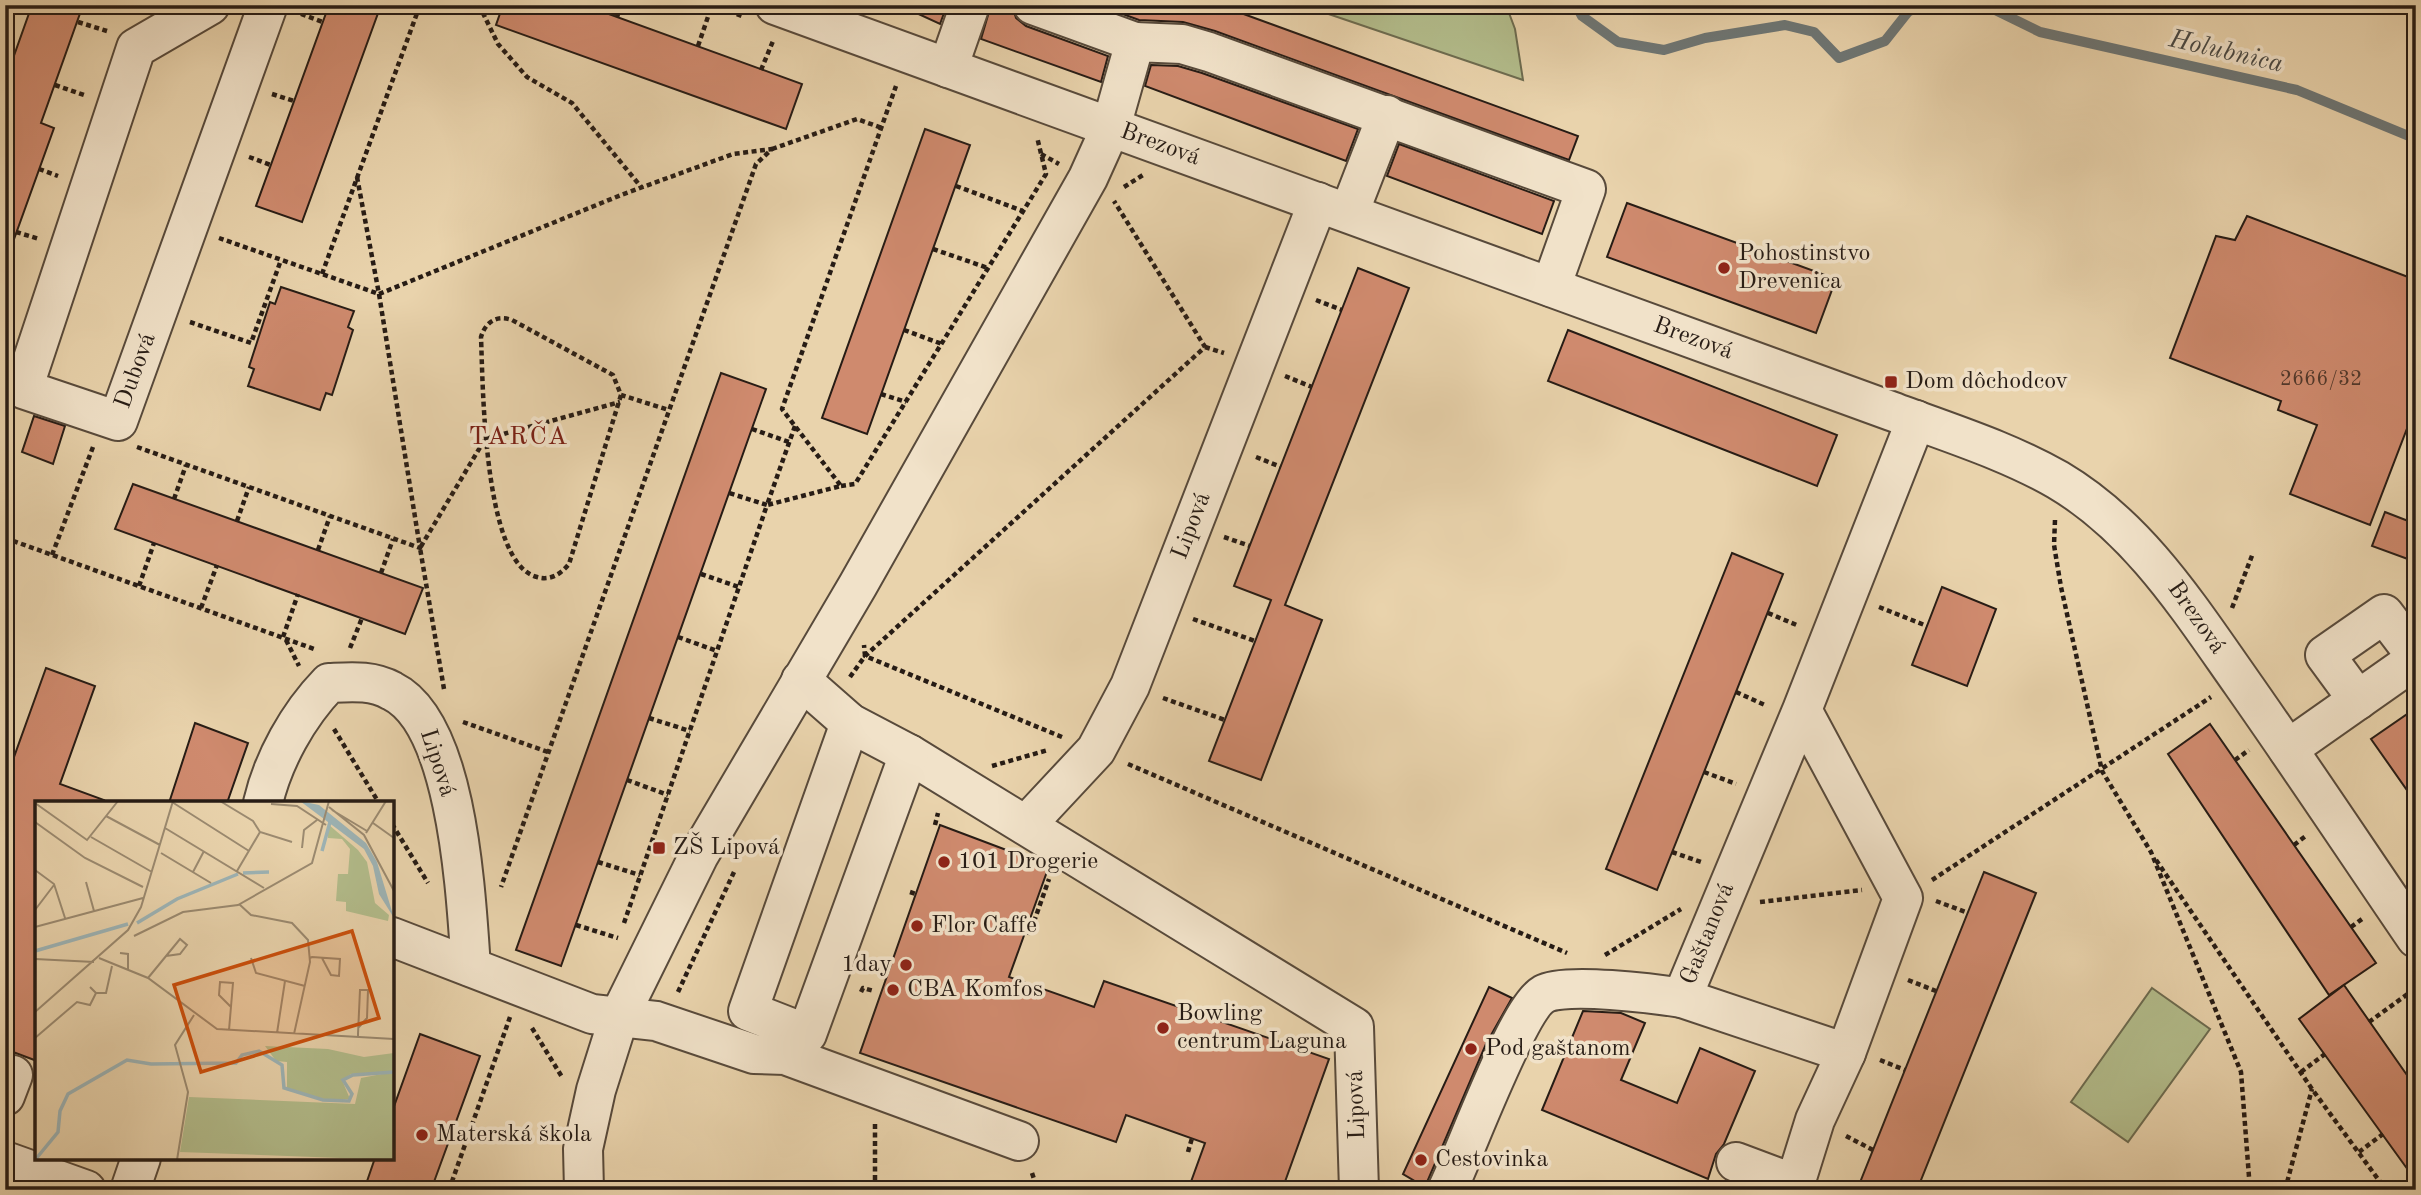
<svg xmlns="http://www.w3.org/2000/svg" width="2421" height="1195" viewBox="0 0 2421 1195" font-family="'Old Standard TT',serif">
	<style>
		.green { fill: #b3bd8c; stroke: #6d6c50; stroke-width: 2 }
		.lines { fill: none; stroke-linecap: round; stroke-linejoin: round }
		.stream { stroke: #6e7776; stroke-width: 10 }
		.building { fill: #cf8a6e; stroke: #271c15; stroke-width: 2 }
		.minor-casing { stroke: #584a3b; stroke-width: 42 }
		.path { stroke: #271c15; stroke-width: 4.5; stroke-dasharray: 5 3.5; stroke-linecap: butt }
		.minor { stroke: #f1e2c9; stroke-width: 38 }
		.poi-dot { fill: #8f2418; stroke: #f1e2c9; stroke-width: 2.5 }
		.labels { text-anchor: middle; dominant-baseline: central; stroke-width: 7; stroke-linejoin: round; paint-order: stroke }
		.number-label { font-size: 21px; fill: #51382b }
		.street-label { font-size: 24px; fill: #271c15; stroke: #f1e2c9 }
		.poi-label { font-size: 24px; fill: #271c15; stroke: #f1e2c9; text-anchor: start }
		.water-label { font-size: 26px; font-style: italic; fill: #4a4a45; stroke: #f1e2c9 }
		.neighbourhood-label { font-size: 26px; letter-spacing: 2px; fill: #7a1f14; stroke: #f1e2c9 }
		.inset-river { fill: none; stroke: #9db4b6; stroke-width: 3.5 }
		.inset-road { fill: none; stroke: #9b8a70; stroke-width: 2 }
		.view { fill: #cb500d; fill-opacity: 0.15; stroke: #cb500d; stroke-width: 3.5 }
		.inset-edge { fill: none; stroke: #271c15; stroke-width: 3.5 }
	</style>
	<rect width="100%" height="100%" fill="#e9d3ac"/>
	<filter id="stains"><feTurbulence type="fractalNoise" baseFrequency=".00286" numOctaves="4"/><feColorMatrix values="0 0 0 0 .2 0 0 0 0 .09 0 0 0 0 .02 0 0 0 .5 -.17"/></filter>
	<radialGradient id="worn" r=".72"><stop offset=".6" stop-color="#630" stop-opacity="0"/><stop offset="1" stop-color="#630" stop-opacity=".3"/></radialGradient>
	<g class="green">
		<path d="M1302 5H1506L1515 29 1523 80Z"/>
		<path d="M2152 988 2210 1029 2128 1142 2071 1102Z"/>
	</g>
	<g class="lines">
		<g class="stream">
			<path d="M1576 5 1582 16 1618 42 1664 50 1705 38 1785 25 1814 32 1839 58 1885 41 1908 12 1920 5"/>
			<path d="M1985 5 2040 32 2297 90 2416 139"/>
		</g>
	</g>
	<g class="building">
		<path d="M32 5H83L41 123 54 128 9 253 5 252V81Z"/>
		<path d="M329 5H381L302 222 256 206Z"/>
		<path d="M503 5H584L802 84 786 129 496 25Z"/>
		<path d="M899 5H947L940 24Z"/>
		<path d="M991 5H1012L1016 18 1026 26 1108 56 1101 82 981 39Z"/>
		<path d="M1098 5H1219L1578 136 1569 160 1215 31 1183 22 1139 20Z"/>
		<path d="M1151 65 1178 66 1202 73 1358 129 1346 161 1145 86Z"/>
		<path d="M925 129 970 145 867 434 822 418Z"/>
		<path d="M1399 144 1554 201 1542 234 1387 176Z"/>
		<path d="M1627 203 1836 279 1816 333 1607 257Z"/>
		<path d="M2247 216 2416 280V405L2370 525 2290 494 2317 425 2278 410 2281 401 2170 358 2216 236 2235 240Z"/>
		<path d="M1358 268 1409 288 1285 605 1322 620 1261 780 1209 761 1271 600 1234 586Z"/>
		<path d="M281 287 354 311 348 327 353 330 332 395 326 393 320 410 248 386 254 369 249 367 270 302 275 304Z"/>
		<path d="M1568 330 1837 435 1817 486 1548 381Z"/>
		<path d="M721 373 766 389 561 966 516 950Z"/>
		<path d="M34 416 65 426 53 464 22 452Z"/>
		<path d="M133 484 423 588 405 634 115 529Z"/>
		<path d="M2385 512 2416 524V562L2372 546Z"/>
		<path d="M1732 553 1783 574 1657 890 1606 869Z"/>
		<path d="M1942 587 1996 609 1967 686 1912 665Z"/>
		<path d="M46 668 95 686 60 784 104 800 103 803H37V1061L5 1049V782Z"/>
		<path d="M2416 708V803L2371 739Z"/>
		<path d="M195 723 248 743 227 803H169Z"/>
		<path d="M2210 724 2376 963 2329 995 2168 754Z"/>
		<path d="M940 825 1049 866 1009 977 1094 1007 1104 981 1329 1059 1282 1190H1188L1205 1143 1126 1115 1116 1142 860 1053Z"/>
		<path d="M1984 872 2036 893 1917 1190H1857Z"/>
		<path d="M2344 985 2416 1088V1181L2299 1019Z"/>
		<path d="M1489 987 1512 998 1486 1044 1425 1187 1403 1174Z"/>
		<path d="M1583 1011 1621 1013 1645 1023 1621 1080 1677 1103 1700 1048 1755 1071 1724 1144 1716 1154 1708 1179 1542 1110Z"/>
		<path d="M420 1034 480 1056 431 1190H364L375 1158H392V1112Z"/>
	</g>
	<g class="lines">
		<defs>
			<g id="minor">
				<path d="M210 5 136 48 23 389 118 421 268 5"/>
				<path d="M775 5 1891 411C1946 432 2006 450 2058 480 2139 528 2189 608 2242 683 2301 767 2358 853 2416 938"/>
				<path d="M1033 5 1135 42"/>
				<path d="M948 68 970 5"/>
				<path d="M1349 213 1387 115"/>
				<path d="M801 680 850 723 909 754 1354 1027 1359 1190"/>
				<path d="M2358 700 2325 655 2384 614 2416 656"/>
				<path d="M1802 710 1903 898 1846 1053 1682 998 1802 710 1916 420"/>
				<path d="M850 723 748 1011 807 1034 909 754"/>
				<path d="M2288 749 2416 659"/>
				<path d="M263 803C273 760 298 715 329 683 352 682 372 680 392 691 459 724 466 900 471 967"/>
				<path d="M1026 825 1096 750 1130 686 1318 202"/>
				<path d="M392 937 592 1014 656 1021 754 1054 785 1055 1019 1141"/>
				<path d="M5 1096 13 1075"/>
				<path d="M5 1161 86 1190"/>
				<path d="M1736 1162 1795 1184 1815 1120 1846 1053"/>
				<path d="M130 1190 141 1158"/>
				<path d="M584 1190 583 1149 596 1090 619 1017 699 855 858 585 1088 178 1111 127 1135 42 1182 44 1209 52 1586 189 1551 287"/>
				<path d="M1447 1190C1465 1154 1517 1009 1544 994 1564 982 1657 994 1682 998"/>
			</g>
		</defs>
		<use href="#minor" class="minor-casing"/>
		<g class="path">
			<path d="M479 5 498 44 527 77 572 103 642 188"/>
			<path d="M713 5 742 16"/>
			<path d="M301 14 323 22"/>
			<path d="M617 17 621 5"/>
			<path d="M78 22 107 31"/>
			<path d="M698 46 712 5"/>
			<path d="M761 70 773 41"/>
			<path d="M55 85 84 95"/>
			<path d="M272 94 294 101"/>
			<path d="M772 149 857 119 882 128"/>
			<path d="M1041 154 1059 164"/>
			<path d="M249 157 271 165"/>
			<path d="M39 169 58 176"/>
			<path d="M357 177 379 294 621 195 733 154 772 149 756 164 501 887"/>
			<path d="M956 186 1023 211"/>
			<path d="M1124 187 1143 175"/>
			<path d="M16 232 39 239"/>
			<path d="M933 249 988 268"/>
			<path d="M322 274 420 5"/>
			<path d="M1316 300 1342 310"/>
			<path d="M190 322 251 343 281 260"/>
			<path d="M904 330 942 344"/>
			<path d="M1205 347 1224 353"/>
			<path d="M1285 376 1312 387"/>
			<path d="M881 394 906 402"/>
			<path d="M621 395 569 564C561 574 550 581 537 577 483 564 483 384 481 337 486 321 497 315 512 320L613 375 621 395 669 410"/>
			<path d="M795 426 767 505 841 486 782 409 896 86"/>
			<path d="M752 429 789 442"/>
			<path d="M137 447 420 548 379 294 219 238"/>
			<path d="M1256 457 1281 467"/>
			<path d="M841 486 855 484 1046 174 1037 137"/>
			<path d="M174 499 186 465"/>
			<path d="M2055 520 2054 545 2061 587 2102 771 2151 852 2241 1072 2250 1190"/>
			<path d="M237 521 249 487"/>
			<path d="M1224 537 1250 546"/>
			<path d="M5 538 317 650"/>
			<path d="M318 550 330 516"/>
			<path d="M52 555 93 447"/>
			<path d="M381 573 393 539"/>
			<path d="M701 574 739 587"/>
			<path d="M139 586 154 543"/>
			<path d="M1879 607 1927 626"/>
			<path d="M201 608 217 565"/>
			<path d="M2232 608 2253 553"/>
			<path d="M1768 613 1799 626"/>
			<path d="M1193 619 1255 641"/>
			<path d="M283 637 298 594"/>
			<path d="M678 637 717 651"/>
			<path d="M286 640 299 666"/>
			<path d="M350 648 362 618"/>
			<path d="M850 677 865 656 864 645"/>
			<path d="M444 689 420 548 485 439 620 402"/>
			<path d="M1736 692 1767 706"/>
			<path d="M1163 698 1225 720"/>
			<path d="M649 718 690 731"/>
			<path d="M463 722 548 752"/>
			<path d="M334 729 379 803"/>
			<path d="M1062 737 865 656 1205 347 1114 201"/>
			<path d="M2235 760 2249 750"/>
			<path d="M1128 764 1567 953"/>
			<path d="M992 766 1048 750"/>
			<path d="M1704 772 1736 784"/>
			<path d="M627 780 668 795"/>
			<path d="M392 824 428 883"/>
			<path d="M935 825 938 813"/>
			<path d="M2294 845 2307 835"/>
			<path d="M1672 852 1701 862"/>
			<path d="M2156 860 2312 1089 2386 1190"/>
			<path d="M598 862 640 875"/>
			<path d="M1932 880 2211 697"/>
			<path d="M910 892 916 894"/>
			<path d="M1936 901 1968 913"/>
			<path d="M1760 902 1862 890"/>
			<path d="M624 923 767 505 729 493"/>
			<path d="M576 925 618 938"/>
			<path d="M2351 927 2362 919"/>
			<path d="M1025 932 1030 933 1049 879"/>
			<path d="M1605 955 1681 909"/>
			<path d="M1908 980 1936 991"/>
			<path d="M678 992 734 872"/>
			<path d="M861 992 863 988 874 991"/>
			<path d="M2369 1022 2416 988"/>
			<path d="M532 1028 562 1077"/>
			<path d="M1880 1060 1905 1070"/>
			<path d="M2301 1072 2325 1054"/>
			<path d="M875 1124V1190"/>
			<path d="M1846 1136 1873 1150"/>
			<path d="M1188 1152 1192 1138"/>
			<path d="M2359 1152 2383 1134"/>
			<path d="M1032 1173 1035 1182 1045 1190"/>
			<path d="M449 1190 510 1017"/>
			<path d="M2285 1190 2312 1089"/>
		</g>
		<use href="#minor" class="minor"/>
	</g>
	<g class="poi-dot">
		<circle cx="1724" cy="268" r="7"/>
		<rect x="1884" y="375" width="14" height="14" rx="3.5"/>
		<rect x="652" y="841" width="14" height="14" rx="3.5"/>
		<circle cx="944" cy="862" r="7"/>
		<circle cx="917" cy="926" r="7"/>
		<circle cx="906" cy="965" r="7"/>
		<circle cx="893" cy="990" r="7"/>
		<circle cx="1163" cy="1028" r="7"/>
		<circle cx="1471" cy="1049" r="7"/>
		<circle cx="422" cy="1135" r="7"/>
		<circle cx="1421" cy="1160" r="7"/>
	</g>
	<g class="labels">
		<g class="number-label">
			<text x="2321" y="379">2666/32</text>
		</g>
		<g class="street-label">
			<text transform="translate(1160 145) rotate(20)">Brezová</text>
			<text transform="translate(1693 339) rotate(20)">Brezová</text>
			<text transform="translate(136 371) rotate(-70)">Dubová</text>
			<text transform="translate(1192 526) rotate(-69)">Lipová</text>
			<text transform="translate(2196 618) rotate(55)">Brezová</text>
			<text transform="translate(437 763) rotate(72)">Lipová</text>
			<text transform="translate(1708 934) rotate(-68)">Gaštanová</text>
			<text transform="translate(1357 1105) rotate(-92)">Lipová</text>
		</g>
		<g class="poi-label">
			<text x="1738" y="254">Pohostinstvo<tspan x="1738" dy="28">Drevenica</tspan></text>
			<text x="1905" y="382">Dom dôchodcov</text>
			<text x="673" y="848">ZŠ Lipová</text>
			<text x="958" y="862">101 Drogerie</text>
			<text x="931" y="926">Flor Caffe</text>
			<text x="892" y="965" text-anchor="end">1day</text>
			<text x="907" y="990">CBA Komfos</text>
			<text x="1177" y="1014">Bowling<tspan x="1177" dy="28">centrum Laguna</tspan></text>
			<text x="1485" y="1049">Pod gaštanom</text>
			<text x="436" y="1135">Materská škola</text>
			<text x="1435" y="1160">Cestovinka</text>
		</g>
		<g class="water-label">
			<text transform="translate(2226 52) rotate(13)">Holubnica</text>
		</g>
		<g class="neighbourhood-label">
			<text x="519" y="437">TARČA</text>
		</g>
	</g>
	<g transform="translate(35 801)">
		<rect width="359" height="359" fill="#e9d3ac"/>
		<path d="M293 23 323 49 332 61 340 102 354 114 353 120 311 110V101L301 100 303 73H313L315 48 307 38 293 37ZM230 245 293 248 329 256 359 252V271L316 273 307 279 315 298H288L252 288V261L241 260ZM352 272H359V359L145 351 154 296 320 303 326 277Z" fill="#b3bd8c"/>
		<path d="M265 0 284 4 331 42 342 61 359 117 344 93 338 65 329 48Z" fill="#9db4b6"/>
		<path class="inset-river" d="M287 50 295 21M208 72 234 71M102 122 142 98 203 73M0 150 93 123M0 359 23 331 25 310 33 293 92 259 116 263 201 262 207 254 224 250 247 264 249 287 288 299 314 300 317 293 308 279 318 274 359 271"/>
		<path class="inset-road" d="M185 0 218 20 225 31 257 41M137 1 214 50M0 2 52 39 83 0M236 3 262 5 291 24M294 6 329 34 359 90M297 9 332 30M71 15 125 44M0 21 50 57 108 86M338 22 359 37M130 27 229 87M331 32 351 0M56 36 117 71M267 47 269 29 282 19M126 52 176 82M0 69 19 83 30 117M202 70 225 31M158 71 169 50M51 81 59 110M204 103 216 114 257 122 273 139 275 161 259 233M0 109 19 84M0 126 108 97M99 135 148 111 203 104 277 62 294 0M85 152 93 153V169M64 157 113 177 182 228 359 238M216 157 221 172 270 185M275 157 277 156 305 158 304 175 296 174 287 157M0 158 59 161M113 177 145 138 152 144 145 153 131 155M55 186 61 192H71L77 165M0 211 93 129 106 106 138 0M194 229 198 182 185 181 184 194 196 206M242 232 250 180M323 236V233L325 189H333L332 217 324 226M0 237 42 201 55 204 61 192M142 359 153 291 140 244 159 214"/>
		<path class="view" d="M317 130 344 217 166 271 139 184Z"/>
		<rect width="359" height="359" class="inset-edge"/>
	</g>
	<rect width="2421" height="1195" fill="none" stroke="#e9d3ac" stroke-width="28"/>
	<rect x="7" y="7" width="2407" height="1181" fill="none" stroke="#271c15" stroke-width="3.5"/>
	<rect x="14" y="14" width="2393" height="1167" fill="none" stroke="#271c15" stroke-width="2"/>
	<rect width="100%" height="100%" filter="url(#stains)"/>
	<rect width="100%" height="100%" fill="url(#worn)"/>
</svg>
